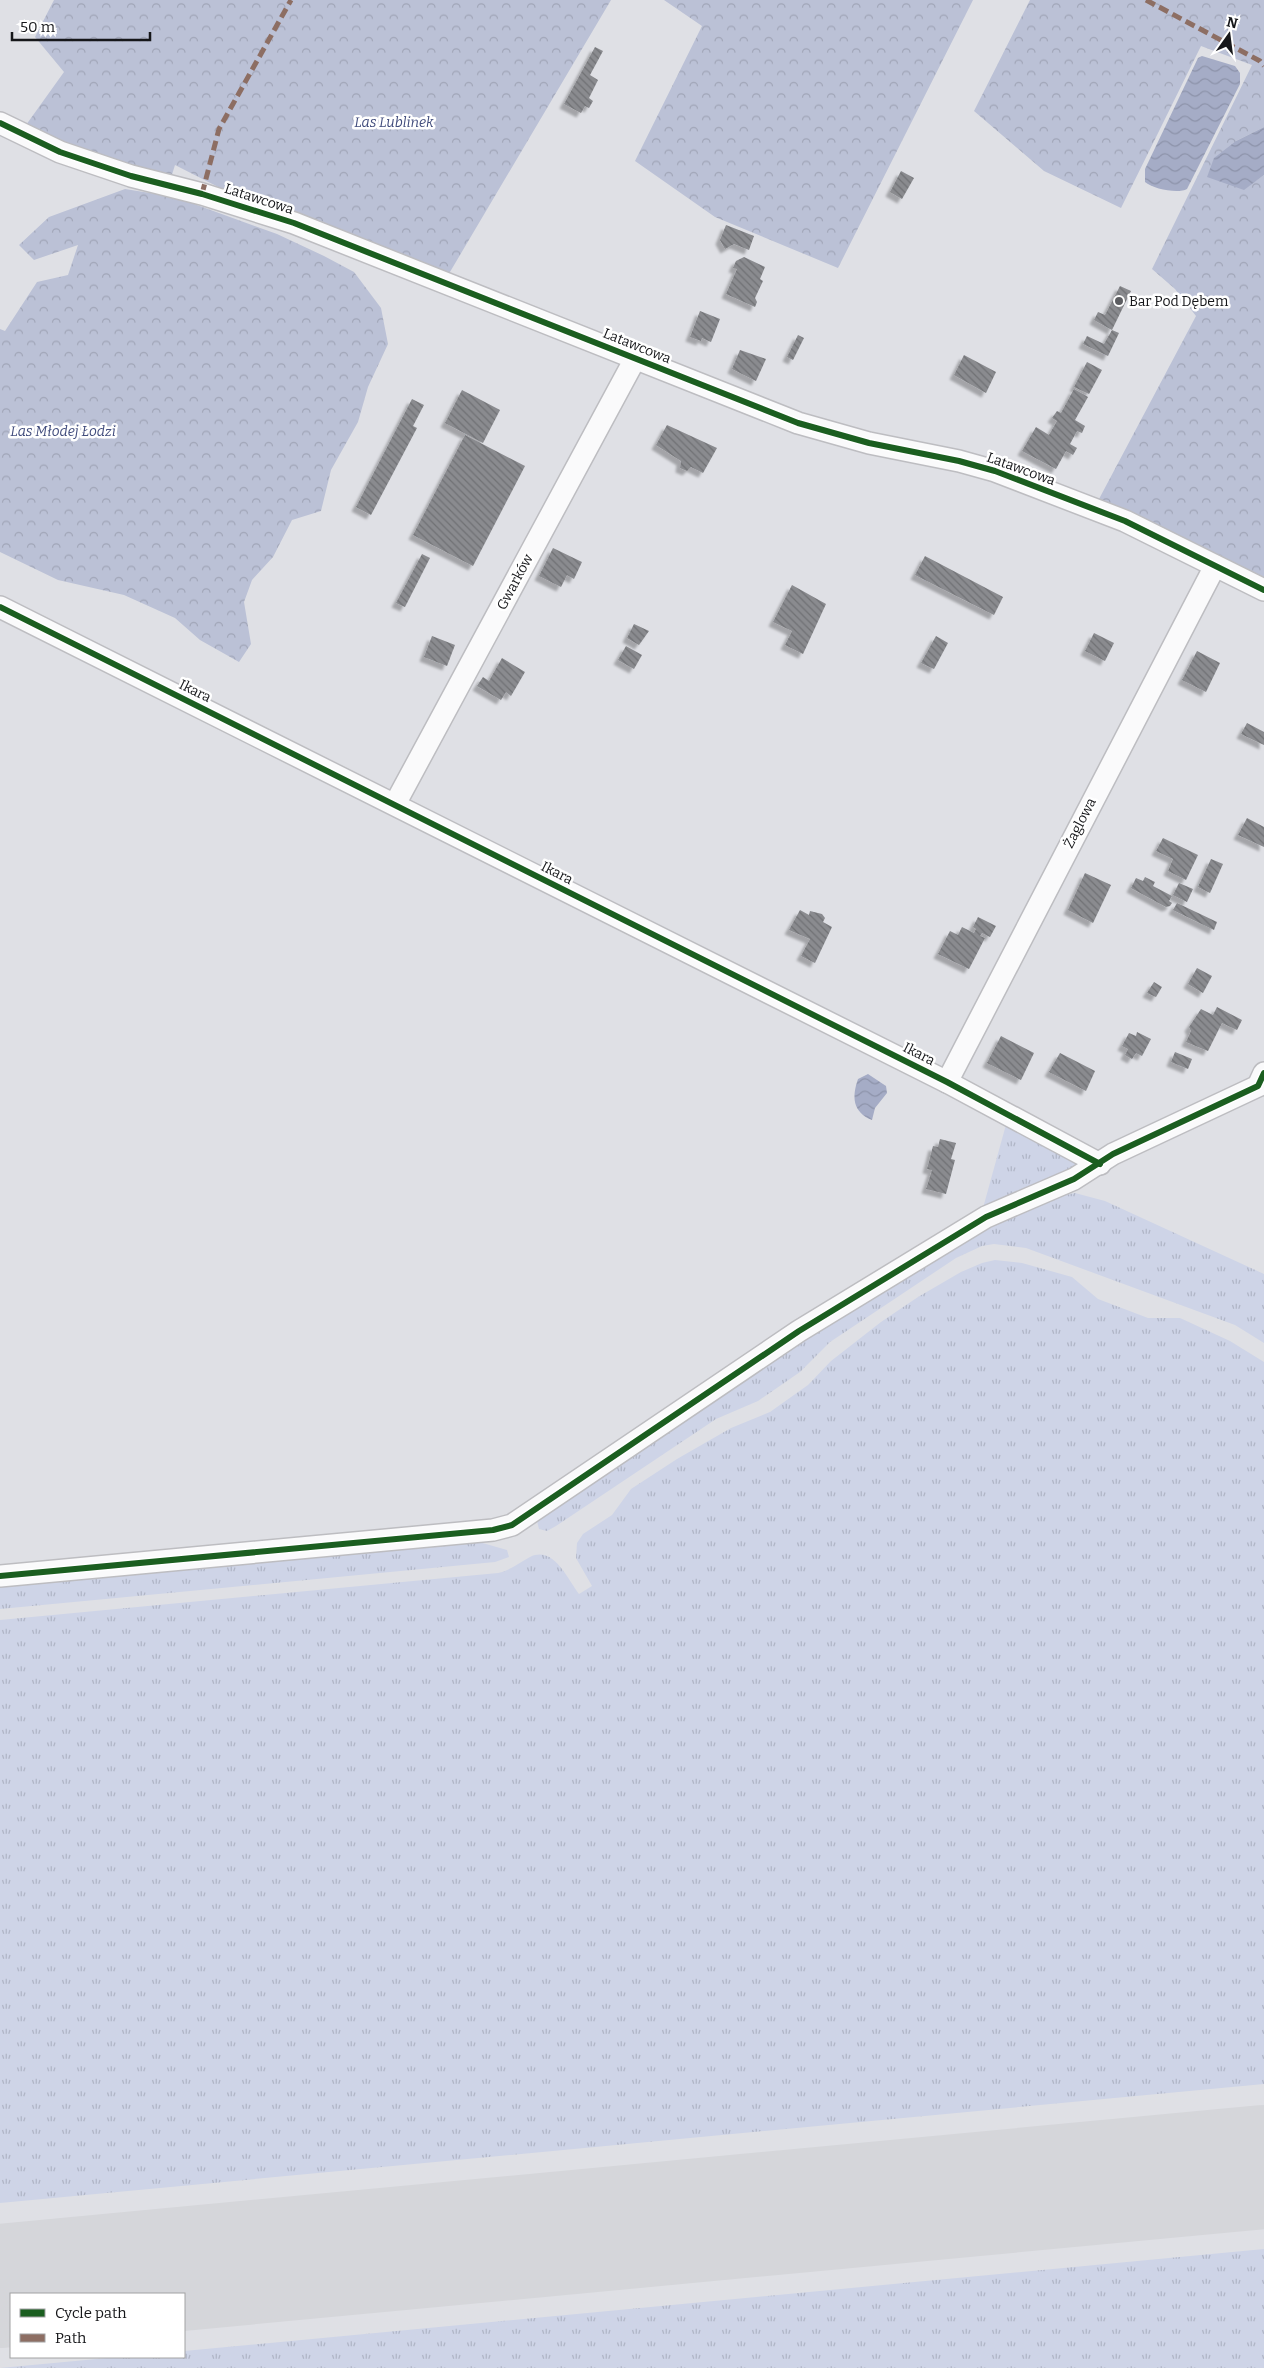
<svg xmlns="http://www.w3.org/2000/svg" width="1264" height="2368" viewBox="0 0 1264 2368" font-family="Bitter,serif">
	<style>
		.grass { fill: url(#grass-tufts) }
		.forest { fill: url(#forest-crowns) }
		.water { fill: url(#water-waves) }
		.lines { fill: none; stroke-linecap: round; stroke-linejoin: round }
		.runway { stroke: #d5d6da; stroke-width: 124 }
		.building { fill: url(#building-back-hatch); filter: url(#shadow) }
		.street-casing { stroke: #bdbdc1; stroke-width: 24 }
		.street { stroke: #fafafb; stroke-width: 21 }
		.quiet { stroke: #8d6e63; stroke-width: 5; stroke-dasharray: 10 5; stroke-linecap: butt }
		.cycleway-casing { stroke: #fff; stroke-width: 9 }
		.cycleway { stroke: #1b5e20; stroke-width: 6 }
		.poi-dot { fill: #5c5d61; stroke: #fff; stroke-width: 2 }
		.labels { text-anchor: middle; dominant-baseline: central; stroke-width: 5; stroke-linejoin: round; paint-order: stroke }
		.park-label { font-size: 14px; font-style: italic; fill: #424d7d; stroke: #fff }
		.street-label { font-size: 14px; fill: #16171a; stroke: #fff }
		.poi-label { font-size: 14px; fill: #16171a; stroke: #fff; text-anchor: start }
	</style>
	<defs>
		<pattern id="grass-tufts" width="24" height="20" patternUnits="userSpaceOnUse" patternTransform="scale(1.25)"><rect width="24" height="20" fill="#ced4e7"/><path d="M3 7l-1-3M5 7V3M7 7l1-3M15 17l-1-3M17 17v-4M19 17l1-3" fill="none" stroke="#b0b5c6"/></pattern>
		<pattern id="forest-crowns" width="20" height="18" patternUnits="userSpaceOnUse" patternTransform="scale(1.25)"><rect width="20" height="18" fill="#bbc1d6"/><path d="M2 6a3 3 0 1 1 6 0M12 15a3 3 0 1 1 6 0" fill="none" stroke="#a0a5b7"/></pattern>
		<pattern id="water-waves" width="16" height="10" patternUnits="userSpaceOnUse" patternTransform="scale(1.25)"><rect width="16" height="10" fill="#a5acc6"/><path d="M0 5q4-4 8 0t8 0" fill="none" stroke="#8d93aa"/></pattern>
		<pattern id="building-back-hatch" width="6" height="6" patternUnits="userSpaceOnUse" patternTransform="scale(1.25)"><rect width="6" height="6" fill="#8a8b8f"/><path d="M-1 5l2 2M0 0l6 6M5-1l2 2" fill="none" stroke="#707174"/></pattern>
		<filter id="shadow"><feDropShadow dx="-4.5" dy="4.5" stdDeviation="1" flood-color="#0004"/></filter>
	</defs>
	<rect width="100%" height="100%" fill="#dfe0e5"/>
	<g class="grass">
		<path d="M1007 1121 1082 1162 1081 1168 983 1208Z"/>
		<path d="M1075 1193 1105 1201 1264 1274V1343L1235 1325 1026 1248 994 1244 982 1246 956 1258 830 1342 800 1372 758 1401 716 1419 556 1526 547 1531 539 1529 536 1517 803 1335 986 1225 1059 1196Z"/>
		<path d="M995 1260 1022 1263 1072 1277 1098 1299 1148 1318H1180L1230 1341 1264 1362V2084L0 2203V1620L498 1573C511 1570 519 1563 530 1557 554 1545 568 1580 579 1594L592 1586 576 1558 577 1543 583 1534 612 1515 631 1489 677 1459 731 1428 770 1412 808 1385 831 1361 881 1322 918 1297 961 1272 982 1263Z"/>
		<path d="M472 1540 507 1550 509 1557 495 1562 0 1609V1584Z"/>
		<path d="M1264 2249V2368H0L118 2357H184V2351Z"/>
	</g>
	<g class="forest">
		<path d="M54 0H611L447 277 232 194 175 165 170 181 66 145 26 125 64 72 35 37Z"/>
		<path d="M664 0H973L838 268 715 217 635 161 702 26Z"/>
		<path d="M1030 0H1264V127L1236 141 1244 189 1264 175V581L1173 533 1099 499 1196 316 1175 289 1152 269 1252 65 1201 46 1121 208 1044 171 974 111Z"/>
		<path d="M125 189 175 197 277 234 324 256 354 272 381 308 388 344 368 387 358 422 331 470 321 511 292 520 273 557 252 580 244 602 251 644 239 662 200 640 175 618 124 595 58 580 0 552V329L5 331 37 282 68 275 78 245 34 260 19 245 49 217Z"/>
	</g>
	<g class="water">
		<path d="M1202 56 1235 66 1240 73V84L1187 189C1178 194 1153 189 1145 182V169L1198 58Z"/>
		<path d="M1264 127V175L1244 190 1207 177 1214 158 1236 141Z"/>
		<path d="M868 1074 886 1086 887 1093 875 1108 872 1120C852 1112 852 1096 858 1079Z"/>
	</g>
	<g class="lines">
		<path class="runway" d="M0 2286 1264 2167"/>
	</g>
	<g class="building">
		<path d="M595 47 603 51 590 75 598 80 589 98 593 101 589 108 585 106 581 113 564 104Z"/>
		<path d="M901 171 914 178 902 199 890 192Z"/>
		<path d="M726 225 754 236 749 250 734 244 725 249 720 240Z"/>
		<path d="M744 257 765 267 760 279 763 281 755 298 757 302 755 307 726 294 737 269 733 268 736 261Z"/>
		<path d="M1120 286 1131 291 1112 330 1119 333 1108 356 1083 344 1087 336 1104 344 1112 330 1094 320 1098 312 1105 315Z"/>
		<path d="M700 311 720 319 711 342 702 338 701 341 690 337Z"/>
		<path d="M798 335 804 338 793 360 787 357Z"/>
		<path d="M740 350 766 359 756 381 732 369Z"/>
		<path d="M964 355 996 372 986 393 954 375Z"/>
		<path d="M1087 362 1102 370 1089 394 1074 387Z"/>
		<path d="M1074 389 1088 397 1075 420 1085 426 1082 433 1077 431 1070 444 1077 448 1073 455 1066 451 1056 469 1022 451 1036 427 1049 435 1057 421 1052 418 1057 411 1061 413Z"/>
		<path d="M462 390 500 410 483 443 445 423Z"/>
		<path d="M412 399 424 405 413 426 417 428 371 515 356 507Z"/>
		<path d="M667 425 717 448 703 473 691 467 687 471 680 468 681 461 656 445Z"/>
		<path d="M465 435 525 466 473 566 413 535Z"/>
		<path d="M553 548 582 562 574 579 567 575 561 587 539 576Z"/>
		<path d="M422 554 430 558 405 607 396 603Z"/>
		<path d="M925 556 1003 597 994 615 915 575Z"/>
		<path d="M792 585 826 604 803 654 785 645 792 631 773 622Z"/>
		<path d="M634 624 649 631 639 645 627 638Z"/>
		<path d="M1094 633 1114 643 1105 661 1085 651Z"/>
		<path d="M432 636 455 645 447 666 424 657Z"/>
		<path d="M936 636 948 643 934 669 921 663Z"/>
		<path d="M626 646 642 655 634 669 618 660Z"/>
		<path d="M1197 651 1220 663 1206 692 1182 680Z"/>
		<path d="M502 658 525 672 511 696 506 692 501 700 477 686 483 677 489 681Z"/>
		<path d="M1247 723 1264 732V745L1241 734Z"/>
		<path d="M1247 818 1264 827V847L1238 835Z"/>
		<path d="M1163 838 1198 855 1186 880 1168 871 1173 859 1156 851Z"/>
		<path d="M1211 859 1223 864 1210 893 1198 887Z"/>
		<path d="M1085 873 1111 885 1093 923 1068 910Z"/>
		<path d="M1145 877 1155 882 1153 886 1172 896 1169 901 1172 903 1170 906 1166 907 1131 888 1136 878 1143 881Z"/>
		<path d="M1179 883 1193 889 1187 902 1173 895Z"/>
		<path d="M1177 903 1217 922 1214 930 1173 910Z"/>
		<path d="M800 910 809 915 810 911 822 914 825 918 823 922 832 927 815 963 801 956 810 939 789 930Z"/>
		<path d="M978 917 996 926 990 937 982 933 980 936 985 938 969 969 938 954 950 931 958 935 962 927 974 933 976 929 973 927Z"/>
		<path d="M1197 968 1212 976 1203 993 1188 984Z"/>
		<path d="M1154 982 1162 987 1156 997 1147 993Z"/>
		<path d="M1217 1007 1242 1020 1237 1030 1222 1023 1208 1051 1186 1042 1191 1031 1189 1027 1201 1009 1213 1015Z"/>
		<path d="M1137 1032 1151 1039 1142 1056 1136 1053 1132 1059 1125 1055 1128 1049 1122 1046 1129 1033 1136 1036Z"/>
		<path d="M1001 1036 1034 1053 1021 1080 987 1063Z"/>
		<path d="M1175 1052 1192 1059 1188 1069 1171 1062Z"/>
		<path d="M1060 1053 1095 1071 1086 1091 1049 1072Z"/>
		<path d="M940 1139 956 1143 951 1159 955 1160 946 1194 926 1189 932 1170 927 1169 933 1146 938 1147Z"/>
	</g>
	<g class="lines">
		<defs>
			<g id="street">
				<path d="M0 123 60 152 131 176 202 194 294 223 798 423 869 443 959 461 995 471 1125 521 1264 590"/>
				<path d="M0 607 947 1082 1100 1164"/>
				<path d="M395 804 635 359"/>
				<path d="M947 1082 1215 566"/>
				<path d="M0 1576 493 1530 512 1525 799 1331 986 1217 1074 1179 1113 1154 1258 1086 1264 1073"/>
			</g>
		</defs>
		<use href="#street" class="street-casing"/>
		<use href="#street" class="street"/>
		<g class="quiet">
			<path d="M1146 0 1260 61 1264 66"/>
			<path d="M202 194 219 129 291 0"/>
		</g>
		<defs>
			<g id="cycleway">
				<path d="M0 123 60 152 131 176 202 194 294 223 798 423 869 443 959 461 995 471 1125 521 1264 590"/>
				<path d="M0 607 947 1082 1100 1164"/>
				<path d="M0 1576 493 1530 512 1525 799 1331 986 1217 1074 1179 1113 1154 1258 1086 1264 1073"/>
			</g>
		</defs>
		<use href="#cycleway" class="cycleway-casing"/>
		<use href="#cycleway" class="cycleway"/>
	</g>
	<circle class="poi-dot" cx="1119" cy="301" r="5"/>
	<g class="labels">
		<g class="park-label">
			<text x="394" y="122">Las Lublinek</text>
			<text x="63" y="431">Las Młodej Łodzi</text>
		</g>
		<g class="street-label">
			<text transform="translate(259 199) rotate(18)">Latawcowa</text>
			<text transform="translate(637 346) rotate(22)">Latawcowa</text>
			<text transform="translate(1021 469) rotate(20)">Latawcowa</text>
			<text transform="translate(515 582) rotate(-62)">Gwarków</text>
			<text transform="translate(195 691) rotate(26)">Ikara</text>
			<text transform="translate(1080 823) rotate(-63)">Żaglowa</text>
			<text transform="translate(557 873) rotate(27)">Ikara</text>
			<text transform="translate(919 1054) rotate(27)">Ikara</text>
		</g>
		<g class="poi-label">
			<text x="1129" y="301">Bar Pod Dębem</text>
		</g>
	</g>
	<rect x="10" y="2293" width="175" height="65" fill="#ffffff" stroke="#a2a2a3"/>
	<rect x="20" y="2309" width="25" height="8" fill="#1b5e20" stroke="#a2a2a3"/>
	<text x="55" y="2318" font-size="15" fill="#16171a">Cycle path</text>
	<rect x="20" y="2334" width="25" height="8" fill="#8d6e63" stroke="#a2a2a3"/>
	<text x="55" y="2343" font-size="15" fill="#16171a">Path</text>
	<g transform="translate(1229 35) rotate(14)" stroke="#ffffff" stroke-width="4" paint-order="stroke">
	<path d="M0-4L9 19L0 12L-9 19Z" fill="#16171a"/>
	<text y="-8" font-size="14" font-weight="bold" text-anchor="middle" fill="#16171a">N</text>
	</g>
	<path d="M12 32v8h138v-8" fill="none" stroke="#16171a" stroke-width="2.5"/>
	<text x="20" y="32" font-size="15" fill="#16171a" stroke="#ffffff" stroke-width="4" paint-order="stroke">50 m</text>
</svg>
